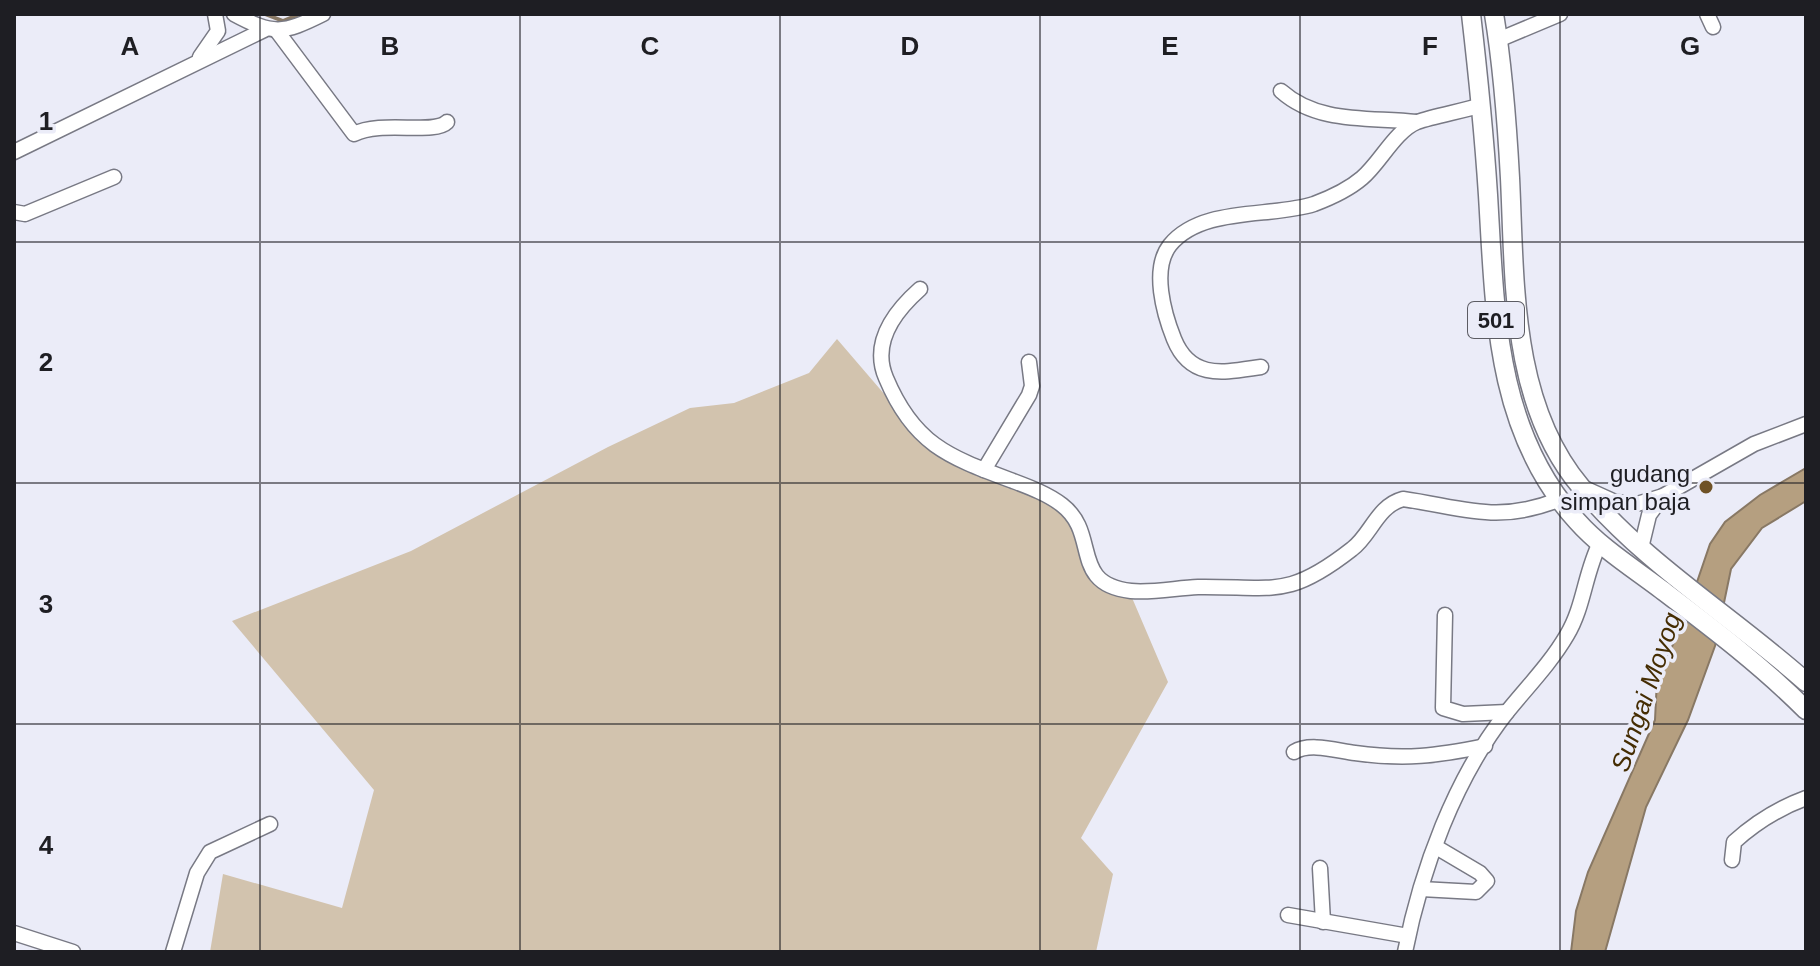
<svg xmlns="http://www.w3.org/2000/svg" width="1820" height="966" viewBox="0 0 1820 966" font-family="Arial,sans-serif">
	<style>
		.green { fill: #d2c3ae }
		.water { fill: #b59f80; stroke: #887864; stroke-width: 2 }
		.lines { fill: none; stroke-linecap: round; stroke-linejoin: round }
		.stream { stroke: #887864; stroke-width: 4 }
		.minor-casing { stroke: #787984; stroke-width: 17 }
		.major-casing { stroke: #787984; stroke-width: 21 }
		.minor { stroke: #fff; stroke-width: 14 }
		.major { stroke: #fff; stroke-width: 18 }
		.grid { fill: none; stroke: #1e1e23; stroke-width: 2; stroke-opacity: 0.55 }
		.poi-dot { fill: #6f5226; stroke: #ebecf8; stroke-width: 3 }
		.labels { text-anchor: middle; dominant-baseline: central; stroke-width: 7; stroke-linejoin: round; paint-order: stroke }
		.shield { fill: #ebecf8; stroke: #5c5c63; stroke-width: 2 }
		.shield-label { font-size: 22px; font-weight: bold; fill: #1e1e23 }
		.poi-label { font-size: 24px; fill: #1e1e23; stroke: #ebecf8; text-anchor: end }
		.water-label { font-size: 26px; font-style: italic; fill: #452d03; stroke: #ebecf8 }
		.grid-label { font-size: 26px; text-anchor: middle; font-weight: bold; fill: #1e1e23; stroke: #ebecf8; stroke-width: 7; stroke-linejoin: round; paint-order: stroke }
	</style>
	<rect width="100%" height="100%" fill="#ebecf8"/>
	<path class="green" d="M837 339 928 445 1045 501 1075 523 1097 574 1127 586 1168 682 1081 838 1113 874 1096 952H210L223 874 342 908 374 790 232 621 411 551 608 447 690 408 734 403 809 373Z"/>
	<path class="water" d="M1806 468V501L1762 528 1731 569 1715 646 1688 720 1646 807 1605 952H1571L1576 911 1588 872 1655 720 1657 679 1683 623 1710 544 1725 522 1760 495Z"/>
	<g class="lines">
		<path class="stream" d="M265 14 283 21 300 14"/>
		<defs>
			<g id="minor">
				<path d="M234 14C273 35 283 34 323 14"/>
				<path d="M1707 14 1713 27"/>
				<path d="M277 31 354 134C381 120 434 135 447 122"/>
				<path d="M1498 40 1560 14"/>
				<path d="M200 57 218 31 215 14"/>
				<path d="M1281 91C1318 124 1369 117 1416 122"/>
				<path d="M14 152 264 30"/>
				<path d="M14 212 25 214 114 177"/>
				<path d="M920 289C894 312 871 343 886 378 914 445 949 457 1013 481 1029 487 1048 494 1062 505 1100 534 1069 584 1131 591 1153 593 1176 588 1198 587 1273 586 1287 600 1352 549 1371 535 1377 506 1403 499 1465 508 1496 524 1558 500"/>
				<path d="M1261 367C1225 372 1191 381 1174 339 1164 314 1151 269 1170 245 1202 206 1271 218 1314 204 1330 198 1348 190 1362 178 1380 163 1395 131 1417 122 1434 116 1463 111 1482 105"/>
				<path d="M984 470 1029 395 1032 386 1029 362"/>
				<path d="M1584 488 1615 502 1637 504 1663 496 1754 444 1806 424"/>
				<path d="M1641 548 1649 515 1663 496"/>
				<path d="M1445 615 1443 708 1463 714 1507 712"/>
				<path d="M1294 752C1310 742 1338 751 1355 753 1405 760 1436 756 1485 746"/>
				<path d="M1732 860 1734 842C1756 822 1779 808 1806 798"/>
				<path d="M1320 868 1323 922"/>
				<path d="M1421 889 1476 892 1487 881 1480 873 1436 847"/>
				<path d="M1288 915 1408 936"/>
				<path d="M14 933 73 952"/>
				<path d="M173 952 197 873 210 852 270 824"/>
				<path d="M1405 952C1421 870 1455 778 1507 712 1528 686 1550 664 1567 635 1584 607 1585 572 1600 543"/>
			</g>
			<g id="major">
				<path d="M1471 14C1478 74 1484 134 1488 195 1495 310 1495 431 1577 521 1601 548 1633 568 1662 590 1712 628 1761 665 1806 710"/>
				<path d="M1494 14C1503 68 1507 123 1510 178 1515 280 1510 403 1581 487 1645 564 1732 616 1806 682"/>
			</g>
		</defs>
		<use href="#minor" class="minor-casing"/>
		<use href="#major" class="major-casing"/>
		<use href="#minor" class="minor"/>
		<use href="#major" class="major"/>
	</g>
	<path class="grid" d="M260 14V952M520 14V952M780 14V952M1040 14V952M1300 14V952M1560 14V952M14 242H1806M14 483H1806M14 724H1806"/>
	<circle class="poi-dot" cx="1706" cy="487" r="8"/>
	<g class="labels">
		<rect class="shield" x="1468" y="302" width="56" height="36" rx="6"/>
		<g class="shield-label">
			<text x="1496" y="320">501</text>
		</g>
		<g class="poi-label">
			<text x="1690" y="473">gudang<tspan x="1690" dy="28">simpan baja</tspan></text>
		</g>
		<g class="water-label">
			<text transform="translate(1646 692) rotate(-71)">Sungai Moyog</text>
		</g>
	</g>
	<g class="grid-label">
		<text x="130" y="55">A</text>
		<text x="390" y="55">B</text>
		<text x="650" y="55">C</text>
		<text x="910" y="55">D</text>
		<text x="1170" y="55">E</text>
		<text x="1430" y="55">F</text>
		<text x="1690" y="55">G</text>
		<text x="46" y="130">1</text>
		<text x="46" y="371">2</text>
		<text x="46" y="613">3</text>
		<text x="46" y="854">4</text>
	</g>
	<rect width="1820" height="966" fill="none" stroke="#1e1e23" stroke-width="32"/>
</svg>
